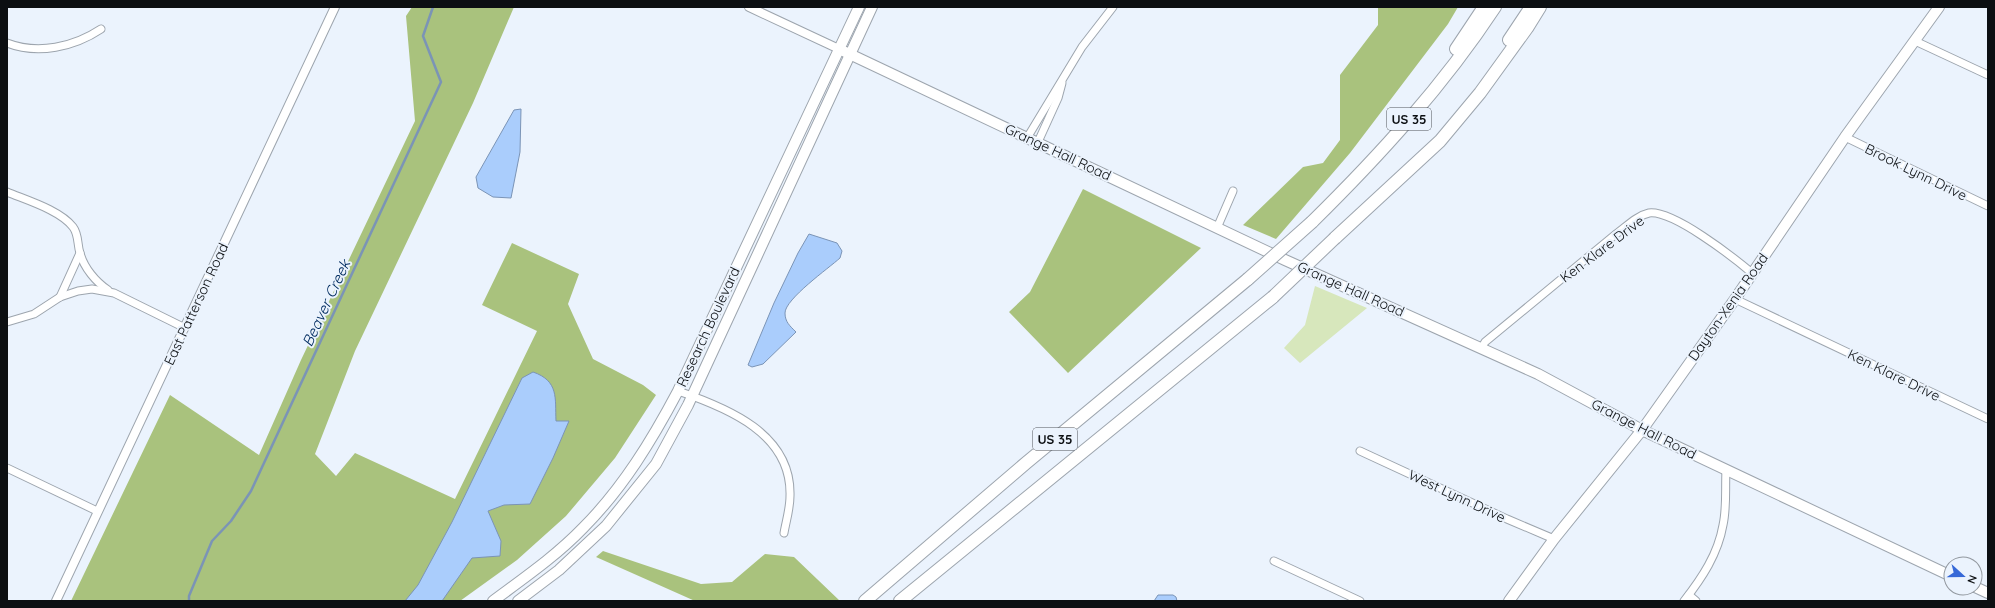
<svg xmlns="http://www.w3.org/2000/svg" width="1995" height="608" viewBox="0 0 1995 608" font-family="Quicksand,sans-serif">
	<style>
		.green { fill: #d7e7bc }
		.forest { fill: #a9c27d }
		.water { fill: #aacdfc; stroke: #7b94b6 }
		.lines { fill: none; stroke-linecap: round; stroke-linejoin: round }
		.stream { stroke: #7b94b6; stroke-width: 2.5 }
		.minor-casing { stroke: #9da5ae; stroke-width: 9 }
		.tertiary-casing { stroke: #9da5ae; stroke-width: 10 }
		.secondary-casing { stroke: #9da5ae; stroke-width: 12 }
		.motorway-casing { stroke: #9da5ae; stroke-width: 14 }
		.minor { stroke: #fff; stroke-width: 7 }
		.tertiary { stroke: #fff; stroke-width: 8 }
		.secondary { stroke: #fff; stroke-width: 10 }
		.motorway { stroke: #fff; stroke-width: 12 }
		.motorway-bridge-casing { stroke: #9da5ae; stroke-width: 14; stroke-linecap: butt }
		.motorway-bridge { stroke: #fff; stroke-width: 12 }
		.labels { text-anchor: middle; dominant-baseline: central; stroke-width: 4; stroke-linejoin: round; paint-order: stroke }
		.shield { fill: #ebf3fd; stroke: #4f5358; stroke-width: 1 }
		.shield-label { font-size: 13px; font-weight: bold; fill: #0c0f12 }
		.street-label { font-size: 14px; fill: #0c0f12; stroke: #ebf3fd }
		.water-label { font-size: 15px; font-style: italic; fill: #022d60; stroke: #ebf3fd }
	</style>
	<rect width="100%" height="100%" fill="#ebf3fd"/>
	<path class="green" d="M1315 286 1367 308 1300 363 1284 348 1305 325Z"/>
	<g class="forest">
		<path d="M412 7H514L473 103 355 351 315 454 336 476 355 453 455 499 537 331 482 305 512 243 579 274 568 304 593 359 643 385 656 395 615 458 566 516 517 560 460 601H71L170 395 259 455 301 360 415 121 406 16Z"/>
		<path d="M1378 7H1458L1448 24 1350 153 1276 239 1243 225 1303 167 1323 163 1340 140V75L1378 25Z"/>
		<path d="M1083 189 1201 248 1068 373 1009 312 1030 292Z"/>
		<path d="M603 551 701 584 732 582 765 554 794 557 840 601H695L596 557Z"/>
	</g>
	<g class="water">
		<path d="M521 109 520 152 511 198 493 197 478 188 476 177 514 110Z"/>
		<path d="M809 234 837 243 842 251 840 258C829 268 785 299 785 313 785 322 790 326 796 332L763 364 752 367 748 365 774 303 798 253Z"/>
		<path d="M533 372C559 381 555 398 556 421H569L553 458 530 504 504 505 488 511 501 541 500 556 472 558 442 601H405L418 585 452 522 522 378Z"/>
		<path d="M1158 595H1173L1176 597 1177 601H1154Z"/>
	</g>
	<g class="lines">
		<path class="stream" d="M189 601V596L212 541 231 521 251 491 441 82 423 36 433 7"/>
		<defs>
			<g id="minor">
				<path d="M1915 41 1988 75"/>
				<path d="M7 43C38 55 74 47 101 29"/>
				<path d="M1845 137 1988 206"/>
				<path d="M1027 138 1082 47 1113 7"/>
				<path d="M1038 142 1058 98 1062 83"/>
				<path d="M7 192C26 200 60 210 73 227 79 235 77 244 80 253 84 268 96 282 108 290"/>
				<path d="M1217 228 1233 191"/>
				<path d="M60 297 80 253"/>
				<path d="M1735 299 1988 419"/>
				<path d="M7 322 34 314 60 297 78 291 92 289 114 293 185 328"/>
				<path d="M1482 347 1485 342 1616 234C1626 227 1636 216 1649 213 1673 210 1733 257 1752 273"/>
				<path d="M678 391C728 408 792 434 790 496 790 509 786 521 784 533"/>
				<path d="M1360 451 1507 519 1554 539"/>
				<path d="M7 468 97 511"/>
				<path d="M1274 561 1360 601"/>
				<path d="M1689 595 1696 601"/>
				<path d="M1684 601C1702 578 1718 554 1723 525 1727 507 1725 488 1726 470"/>
			</g>
			<g id="tertiary">
				<path d="M749 7 839 49"/>
				<path d="M56 601 335 7"/>
			</g>
			<g id="secondary">
				<path d="M839 49 1285 260 1538 374 1642 430 1951 576"/>
				<path d="M1975 587 1988 593"/>
				<path d="M493 601C524 578 556 556 583 528 623 488 652 440 678 391L859 7"/>
				<path d="M518 601 559 570 606 526 656 464 688 405 872 7"/>
				<path d="M1509 601 1554 539 1642 430 1735 299 1845 137 1939 7"/>
			</g>
			<g id="motorway">
				<path d="M1509 40 1531 7"/>
				<path d="M1456 49 1484 7"/>
				<path d="M1312 222C1379 156 1443 86 1495 7"/>
				<path d="M1335 238 1440 141 1480 93 1527 28 1540 7"/>
				<path d="M865 601 1026 463 1248 279"/>
				<path d="M900 601 1273 297"/>
			</g>
		</defs>
		<use href="#minor" class="minor-casing"/>
		<use href="#tertiary" class="tertiary-casing"/>
		<use href="#secondary" class="secondary-casing"/>
		<use href="#motorway" class="motorway-casing"/>
		<use href="#minor" class="minor"/>
		<use href="#tertiary" class="tertiary"/>
		<use href="#secondary" class="secondary"/>
		<use href="#motorway" class="motorway"/>
		<defs>
			<g id="motorway-bridge">
				<path d="M1248 279 1312 222"/>
				<path d="M1273 297 1335 238"/>
			</g>
		</defs>
		<use href="#motorway-bridge" class="motorway-bridge-casing"/>
		<use href="#motorway-bridge" class="motorway-bridge"/>
	</g>
	<g class="labels">
		<g class="shield">
			<rect x="1387" y="108" width="44" height="22" rx="3"/>
			<rect x="1033" y="428" width="44" height="22" rx="3"/>
		</g>
		<g class="shield-label">
			<text x="1409" y="119">US 35</text>
			<text x="1055" y="439">US 35</text>
		</g>
		<g class="street-label">
			<text transform="translate(1058 152) rotate(25)">Grange Hall Road</text>
			<text transform="translate(1916 172) rotate(26)">Brook Lynn Drive</text>
			<text transform="translate(1602 249) rotate(-37)">Ken Klare Drive</text>
			<text transform="translate(1351 289) rotate(24)">Grange Hall Road</text>
			<text transform="translate(196 304) rotate(-65)">East Patterson Road</text>
			<text transform="translate(1728 307) rotate(-55)">Dayton-Xenia Road</text>
			<text transform="translate(708 327) rotate(-65)">Research Boulevard</text>
			<text transform="translate(1894 375) rotate(26)">Ken Klare Drive</text>
			<text transform="translate(1644 429) rotate(27)">Grange Hall Road</text>
			<text transform="translate(1457 496) rotate(25)">West Lynn Drive</text>
		</g>
		<g class="water-label">
			<text transform="translate(326 303) rotate(-65)">Beaver Creek</text>
		</g>
	</g>
	<rect width="1995" height="608" fill="none" stroke="#0c0f12" stroke-width="16"/>
	<g transform="translate(1963 576) rotate(111)"><circle r="19" fill="#ebf3fd" stroke="#92989f"/>
	<path d="M0-3L7 15L0 10L-7 15Z" fill="#3668d7"/>
	<text y="-6" font-size="11" font-weight="bold" text-anchor="middle" fill="#0c0f12">N</text>
	</g>
</svg>
